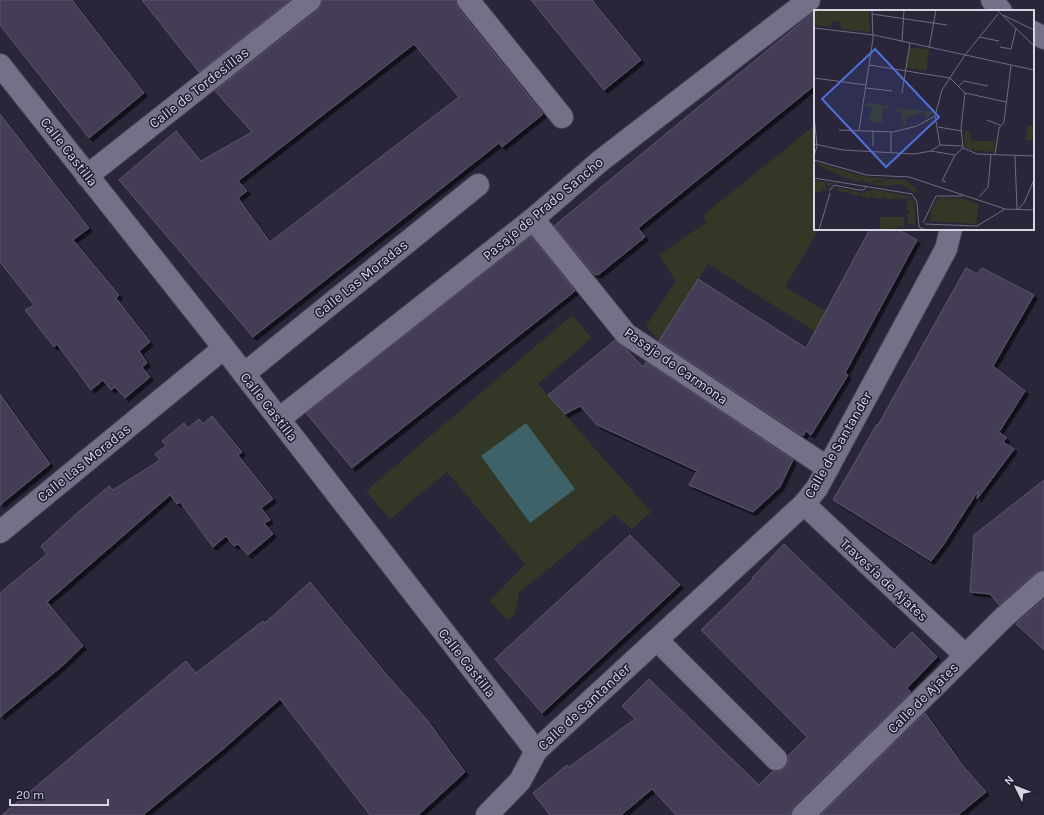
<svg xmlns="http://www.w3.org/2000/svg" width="1044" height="815" viewBox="0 0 1044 815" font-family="Karla,sans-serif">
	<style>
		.green { fill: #333725 }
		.water { fill: #3d6268 }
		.building { fill: #443e57; stroke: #5b566d; fill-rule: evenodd; filter: url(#shadow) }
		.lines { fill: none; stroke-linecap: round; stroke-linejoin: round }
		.minor-casing { stroke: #464253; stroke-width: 24 }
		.minor { stroke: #757088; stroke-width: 22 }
		.labels { text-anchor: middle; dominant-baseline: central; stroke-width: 3; stroke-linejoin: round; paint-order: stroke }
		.street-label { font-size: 14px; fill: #d7d5e2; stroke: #211c30 }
		.inset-road { fill: none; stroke: #706b7d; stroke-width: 1 }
		.view { fill: #4c70da; fill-opacity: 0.15; stroke: #4c70da; stroke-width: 2 }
		.inset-edge { fill: none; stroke: #d7d5e2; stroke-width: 2 }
	</style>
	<defs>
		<filter id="shadow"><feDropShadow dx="3.5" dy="3.5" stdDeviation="0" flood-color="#0009"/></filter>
	</defs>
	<rect width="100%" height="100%" fill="#2b253a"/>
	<g class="green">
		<path d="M815 125V229H819L785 287 865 335 854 356 708 264 659 341 646 326 676 281 659 255 707 222 702 216Z"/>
		<path d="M572 315 592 338 538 384 651 512 632 529 614 515 519 593 515 614 507 621 490 601 525 564 447 472 390 519 366 491Z"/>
	</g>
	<path class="water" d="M526 423 575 489 530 523 481 456Z"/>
	<g class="building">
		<path d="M0 0H72L144 93 89 138 0 25Z"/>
		<path d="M142 0H290L199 72Z"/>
		<path d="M322 0H456L458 8 543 114 502 147 499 143 253 337 119 180 176 131 201 161 252 132 215 91 318 10 321 5ZM414 44 459 97 270 242 238 198 247 191 238 181Z"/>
		<path d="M531 0H592L641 60 604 90Z"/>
		<path d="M815 11V85L638 228 645 237 598 275 596 274 595 275 554 226Z"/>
		<path d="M0 114 89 228 73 240 119 295 116 298 150 342 139 351 147 363 142 367 150 377 125 398 115 387 111 390 103 380 91 390 57 344 54 347 25 310 34 305 0 262Z"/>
		<path d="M870 229H897L917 240 845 373 848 375 811 435 806 431 803 436 659 341 698 279 806 348Z"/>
		<path d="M531 236 575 291 352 468 306 413Z"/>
		<path d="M966 268 977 274 982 268 1034 295 993 366 1025 391 999 432 1007 438 1003 442 1014 449 977 499 978 491 944 544 931 561 833 500 877 424 878 425Z"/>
		<path d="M615 340 628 351 643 367 646 362 793 460 780 487 753 512 689 485 697 471 597 425 580 406 565 414 548 395Z"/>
		<path d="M0 394 50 464 0 505Z"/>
		<path d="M212 416 242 452 238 455 273 499 261 508 270 520 264 523 273 534 248 555 238 544 234 546 226 536 213 547 180 502 177 504 170 495 47 602 83 646 61 667 0 717V593L47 554 41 546 75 515 109 486 113 490 160 460 155 454 166 446 162 441 184 423 188 428 199 419 203 424Z"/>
		<path d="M1044 480V570L1036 573 999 605 990 594 970 592 974 535Z"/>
		<path d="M630 535 680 585 542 713 495 659Z"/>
		<path d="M784 544 894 650 912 632 937 657 907 688 911 692 794 806 791 811V815H676L652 789 621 815H550L533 793 567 765 569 767 635 719 622 706 649 679 759 785 773 771H780L785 768 788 762V756L807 737 701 630 753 579 752 578Z"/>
		<path d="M310 582 387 675 428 721 465 772 418 815H370L280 699 222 750 143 815H2L186 661 196 673 263 621 265 623Z"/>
		<path d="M1044 599V650L1016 624Z"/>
		<path d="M925 713 964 767 986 792 958 815H821Z"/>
	</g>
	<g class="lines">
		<defs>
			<g id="minor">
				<path d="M468 0 562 117"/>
				<path d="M992 0 1001 11"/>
				<path d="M1033 32 1044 38"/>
				<path d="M0 65 224 348 536 751"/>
				<path d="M87 176 310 0"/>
				<path d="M533 219 626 334 828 468"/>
				<path d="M244 374 478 185"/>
				<path d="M279 419 533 219 599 162 809 0"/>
				<path d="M804 504 965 655"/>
				<path d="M0 532 224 348"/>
				<path d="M657 640 776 759"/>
				<path d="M487 815 520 781 536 751 804 504 817 488 946 249 951 229"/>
				<path d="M803 815 942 679 1002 619 1044 582"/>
			</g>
		</defs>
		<use href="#minor" class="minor-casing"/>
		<use href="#minor" class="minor"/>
	</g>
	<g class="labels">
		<g class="street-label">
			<text transform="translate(199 88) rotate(-38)">Calle de Tordesillas</text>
			<text transform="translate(69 152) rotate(52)">Calle Castilla</text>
			<text transform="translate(543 209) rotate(-40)">Pasaje de Prado Sancho</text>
			<text transform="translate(361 279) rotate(-39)">Calle Las Moradas</text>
			<text transform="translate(676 366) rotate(35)">Pasaje de Carmona</text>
			<text transform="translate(269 407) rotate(52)">Calle Castilla</text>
			<text transform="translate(838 445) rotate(-60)">Calle de Santander</text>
			<text transform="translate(84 463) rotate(-39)">Calle Las Moradas</text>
			<text transform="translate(884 580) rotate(43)">Travesía de Ajates</text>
			<text transform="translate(467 663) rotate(52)">Calle Castilla</text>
			<text transform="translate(923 698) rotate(-45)">Calle de Ajates</text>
			<text transform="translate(584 707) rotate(-43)">Calle de Santander</text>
		</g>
	</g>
	<g transform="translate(814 10)">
		<rect width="220" height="220" fill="#2b253a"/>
		<path d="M0 0H55L56 22 27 19V12L17 11V17L0 15ZM95 38 115 39 112 61 92 58ZM52 93 76 96 75 98H69L68 113 52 110 56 108 58 97 51 96ZM85 98 119 102V103L113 108 109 102 91 108 92 116 90 117 87 101 79 103ZM214 115 220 116 218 131 211 130ZM151 120 155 121 157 131H181L180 142 156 140 150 136ZM5 153 35 162 53 174 32 168 4 155ZM37 163 58 168H74L54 173ZM76 169 92 170 102 179 103 184 86 174 73 176 55 174ZM0 170 46 177 20 173 14 177 13 172H11L13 182 9 178 8 182 0 183ZM21 177 49 183 58 179 95 186 98 187 100 191 102 215 94 214 93 204 97 202 93 201V190H98L97 188 83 189 82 185 81 189H71L70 185 68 189 59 188 58 184 56 188 47 187V183L44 186 36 184V180L34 183 24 181 23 177 17 181ZM125 187 152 189 165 194 162 214 116 211 117 201ZM66 207H90L91 217 66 220Z" fill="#333725"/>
		<path class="inset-road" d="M183 0 220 36M58 4 133 15M189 5 220 20M0 18 60 25 220 60M165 27 185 31M88 32 90 0M186 37 197 39 202 19M115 38 122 0M55 55 136 68 151 83 192 92M0 68 52 75M145 76 150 71 174 76M52 78 78 81M88 83 96 33M151 83 147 118 149 138 163 144 220 146M0 105 3 136 0 146M173 110 186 115M124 117 148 121M25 120 79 122 103 116 121 106M45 120 59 29 58 0M0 134 29 140 100 144 117 141 126 135M126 135 121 106 128 80 151 45 184 4M126 135 148 136M59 136V121M117 141 141 145M77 142V122M181 145 185 118 190 112 197 55M201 146 203 200M0 150 53 165 95 167 191 199 220 200M0 168 98 184 103 192 105 217 112 220M132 172 128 171 141 145 149 138M15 181 20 175 45 180H50L52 177M165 187 174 177 177 145M203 200 210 193 220 170M109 213 122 186H149M111 214 163 216 191 199M5 220 16 183"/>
		<path class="view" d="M61 39 125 107 72 157 8 89Z"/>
		<rect width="220" height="220" class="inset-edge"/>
	</g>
	<g transform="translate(1016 787) rotate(313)" stroke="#211c30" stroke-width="3" paint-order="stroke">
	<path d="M0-3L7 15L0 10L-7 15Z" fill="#d7d5e2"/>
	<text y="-6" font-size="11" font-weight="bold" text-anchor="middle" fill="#d7d5e2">N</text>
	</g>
	<path d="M10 799v6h98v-6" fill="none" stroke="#d7d5e2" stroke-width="2"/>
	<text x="16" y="799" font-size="12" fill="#d7d5e2" stroke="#211c30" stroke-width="3" paint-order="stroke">20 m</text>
</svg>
